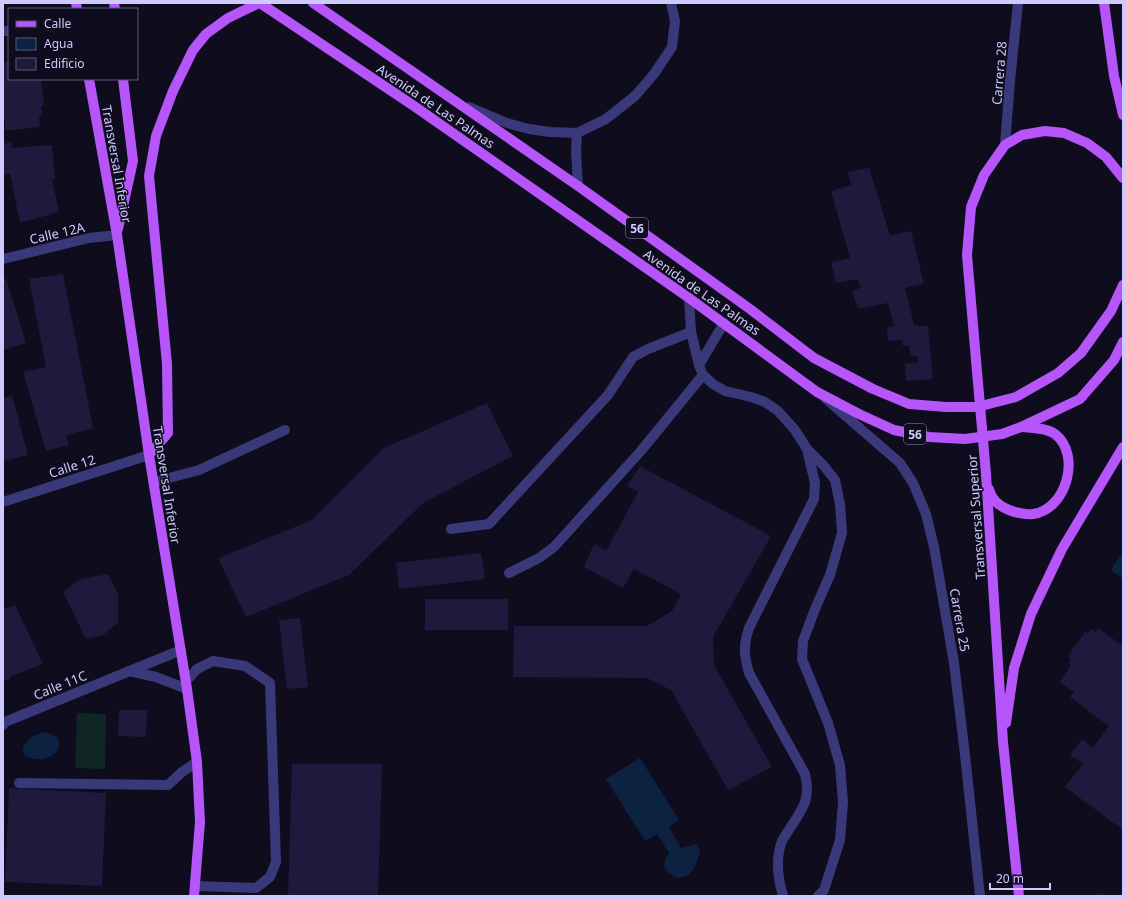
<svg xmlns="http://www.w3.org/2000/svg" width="1126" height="899" viewBox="0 0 1126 899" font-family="'Noto Sans',sans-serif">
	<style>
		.green { fill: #102625 }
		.water { fill: #0d2240 }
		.building { fill: #1f193d }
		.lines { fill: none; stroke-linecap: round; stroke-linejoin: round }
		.minor { stroke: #39397a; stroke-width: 10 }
		.major { stroke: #b655f9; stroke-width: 10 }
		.major-bridge { stroke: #b655f9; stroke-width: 10 }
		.labels { text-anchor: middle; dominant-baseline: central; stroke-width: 3; stroke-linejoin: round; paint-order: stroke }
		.shield { fill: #0e0c1d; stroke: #9491ba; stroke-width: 1 }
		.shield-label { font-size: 12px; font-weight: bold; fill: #cecafd }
		.street-label { font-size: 13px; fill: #cecafd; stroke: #0e0c1d }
	</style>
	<rect width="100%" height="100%" fill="#0e0c1d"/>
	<path class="green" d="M77 713 106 714 105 769 75 768Z"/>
	<g class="water">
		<path d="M1123 551V577L1122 578 1111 570Z"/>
		<path d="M46 732 57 737C70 764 11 766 25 744 29 736 38 734 46 732Z"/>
		<path d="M640 758 679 820 669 827 681 848 697 844 700 853 694 869 687 876 677 878 668 873 664 866 665 859 669 853 657 834 645 841 606 779Z"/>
	</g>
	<g class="building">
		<path d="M9 61V79H41L44 105 41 106 42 115 39 116 40 127 5 131V120H3V62Z"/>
		<path d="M11 142 12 148 52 145 55 179H52L59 212 20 223 10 174H3V144Z"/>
		<path d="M869 168 890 235 911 231 924 284 905 288 914 325 928 326 933 379 906 381 905 364 918 362 917 356H911L909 346H903L902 340 888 341 887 327 894 326 888 303 858 309 852 291 860 288 858 279 836 283 831 262 850 258 831 191 851 185 848 172Z"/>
		<path d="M63 274 93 428 66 435 69 445 46 451 23 372 46 367 29 279Z"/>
		<path d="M6 278 26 343 3 350V279Z"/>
		<path d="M12 395 28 455 4 461 3 398Z"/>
		<path d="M487 403 513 456 423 503 349 575 246 617 218 558 312 520 384 448Z"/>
		<path d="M640 466 771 536 713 637 714 665 772 767 728 790 671 690 647 678 513 677 514 626H647L672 611 681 594 634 569 623 588 584 567 594 544 606 551 638 492 627 486Z"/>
		<path d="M481 553 485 579 399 589 396 563Z"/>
		<path d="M108 574 118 594V623L103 635 86 639 63 592 81 579Z"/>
		<rect x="425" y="599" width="83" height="31"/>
		<path d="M15 605 43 664 12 676 8 681 6 679 3 682V609Z"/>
		<path d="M300 618 308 687 287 689 279 620Z"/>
		<path d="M1098 628 1123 646V830L1065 787 1083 764 1070 755 1082 739 1093 748 1109 726 1070 697 1074 692 1060 682 1071 665 1068 663 1071 659 1068 656 1085 632 1088 634 1091 629 1096 632Z"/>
		<path d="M119 710H147L146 737 118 736Z"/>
		<path d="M292 764H382L378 896H288Z"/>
		<path d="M9 788 106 793 102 886 5 882Z"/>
		<path d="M1097 893 1108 895V896H1097Z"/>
	</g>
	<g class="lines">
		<g class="minor">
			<path d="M3 31H9"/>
			<path d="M469 107 507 123 529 129 550 132 577 133 606 119 635 96 654 74 672 47 675 21 671 3"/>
			<path d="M577 133 576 152 578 186"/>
			<path d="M1005 145 1010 81 1018 3"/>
			<path d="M3 259 89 238 117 235"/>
			<path d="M689 298 691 332 699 365 703 375 713 384 725 391 751 397 765 402 778 411 795 430 807 449 815 483 814 499 749 628C743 646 744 655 749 673L805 774C811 798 803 809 790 828 788 832 784 837 782 841 775 859 778 879 783 896"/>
			<path d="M699 365 724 323"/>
			<path d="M825 398 900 463 913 483 926 514 934 547 954 663 965 755 980 896"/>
			<path d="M807 449 824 466 835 480 840 504 842 533 830 575 815 609 803 641 802 659 828 723 840 765 843 802 840 840 824 890 818 896"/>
			<path d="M154 482 199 470 285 430"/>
			<path d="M3 502 149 455"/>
			<path d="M451 529 489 524 608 395 633 357 648 349 691 332"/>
			<path d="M509 573 539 558 554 547 640 452 703 375"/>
			<path d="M129 671 156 677 187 689"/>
			<path d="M186 681 197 669 213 661 245 666 270 683 276 862 270 877 256 888 195 886"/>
			<path d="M3 725 5 722 181 650"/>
			<path d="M19 783 168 785 182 772 197 762"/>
		</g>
		<g class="major">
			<path d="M76 3 77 9"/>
			<path d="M114 3 115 9"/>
			<path d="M260 3 414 106 689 298 817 392 859 414 894 430 929 437 965 439 1002 434 1021 427 1080 399 1114 360 1123 342"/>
			<path d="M313 3 578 186 750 309 814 358 873 389 909 404 946 407H977L1016 397 1058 373 1081 353 1111 311 1123 285"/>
			<path d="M1104 3 1114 76 1123 115"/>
			<path d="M89 79 117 235 149 455 187 689 197 762 200 822 194 896"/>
			<path d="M118 229 133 161 123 79"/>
			<path d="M976 360 967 255 971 207 984 175 1005 145 1022 135 1045 131 1064 133 1087 143 1106 157 1123 178"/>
			<path d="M149 455 168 433 167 364 149 176 156 136 173 91 193 50 206 34 228 18 259 3"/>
			<path d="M986 474 1003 742 1019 896"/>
			<path d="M989 489C991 500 999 506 1009 510 1017 513 1025 515 1033 514 1066 510 1082 455 1055 434 1047 428 1033 428 1023 427"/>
			<path d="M1006 723 1014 668 1031 614 1062 549 1123 447"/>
		</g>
		<path class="major-bridge" d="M976 360 986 474"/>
	</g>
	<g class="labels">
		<g class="shield">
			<rect x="626" y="218" width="22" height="20" rx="3"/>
			<rect x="904" y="424" width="22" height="20" rx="3"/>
		</g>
		<g class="shield-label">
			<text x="637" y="228">56</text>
			<text x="915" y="434">56</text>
		</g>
		<g class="street-label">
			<text transform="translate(999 73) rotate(-85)">Carrera 28</text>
			<text transform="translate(436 106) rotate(34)">Avenida de Las Palmas</text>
			<text transform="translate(117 164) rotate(80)">Transversal Inferior</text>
			<text transform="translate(57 233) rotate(-13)">Calle 12A</text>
			<text transform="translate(702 292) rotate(35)">Avenida de Las Palmas</text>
			<text transform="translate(72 466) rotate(-18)">Calle 12</text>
			<text transform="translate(167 485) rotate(81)">Transversal Inferior</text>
			<text transform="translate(976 517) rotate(-94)">Transversal Superior</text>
			<text transform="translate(960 620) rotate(80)">Carrera 25</text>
			<text transform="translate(60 685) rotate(-22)">Calle 11C</text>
		</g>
	</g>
	<rect width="1126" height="899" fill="none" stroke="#cecafd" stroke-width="8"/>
	<rect x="8" y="8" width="130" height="72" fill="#0e0c1d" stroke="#5b5877"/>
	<rect x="16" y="21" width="20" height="6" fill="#b655f9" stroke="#5b5877"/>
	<text x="44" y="28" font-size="12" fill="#cecafd">Calle</text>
	<rect x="16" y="38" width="20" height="12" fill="#0d2240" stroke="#5b5877"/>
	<text x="44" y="48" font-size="12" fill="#cecafd">Agua</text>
	<rect x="16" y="58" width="20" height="12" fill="#1f193d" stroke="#5b5877"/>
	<text x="44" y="68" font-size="12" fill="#cecafd">Edificio</text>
	<path d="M990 883v6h60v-6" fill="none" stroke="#cecafd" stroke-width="2"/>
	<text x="996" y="883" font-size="12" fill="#cecafd" stroke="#0e0c1d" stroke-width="3" paint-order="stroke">20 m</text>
</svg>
